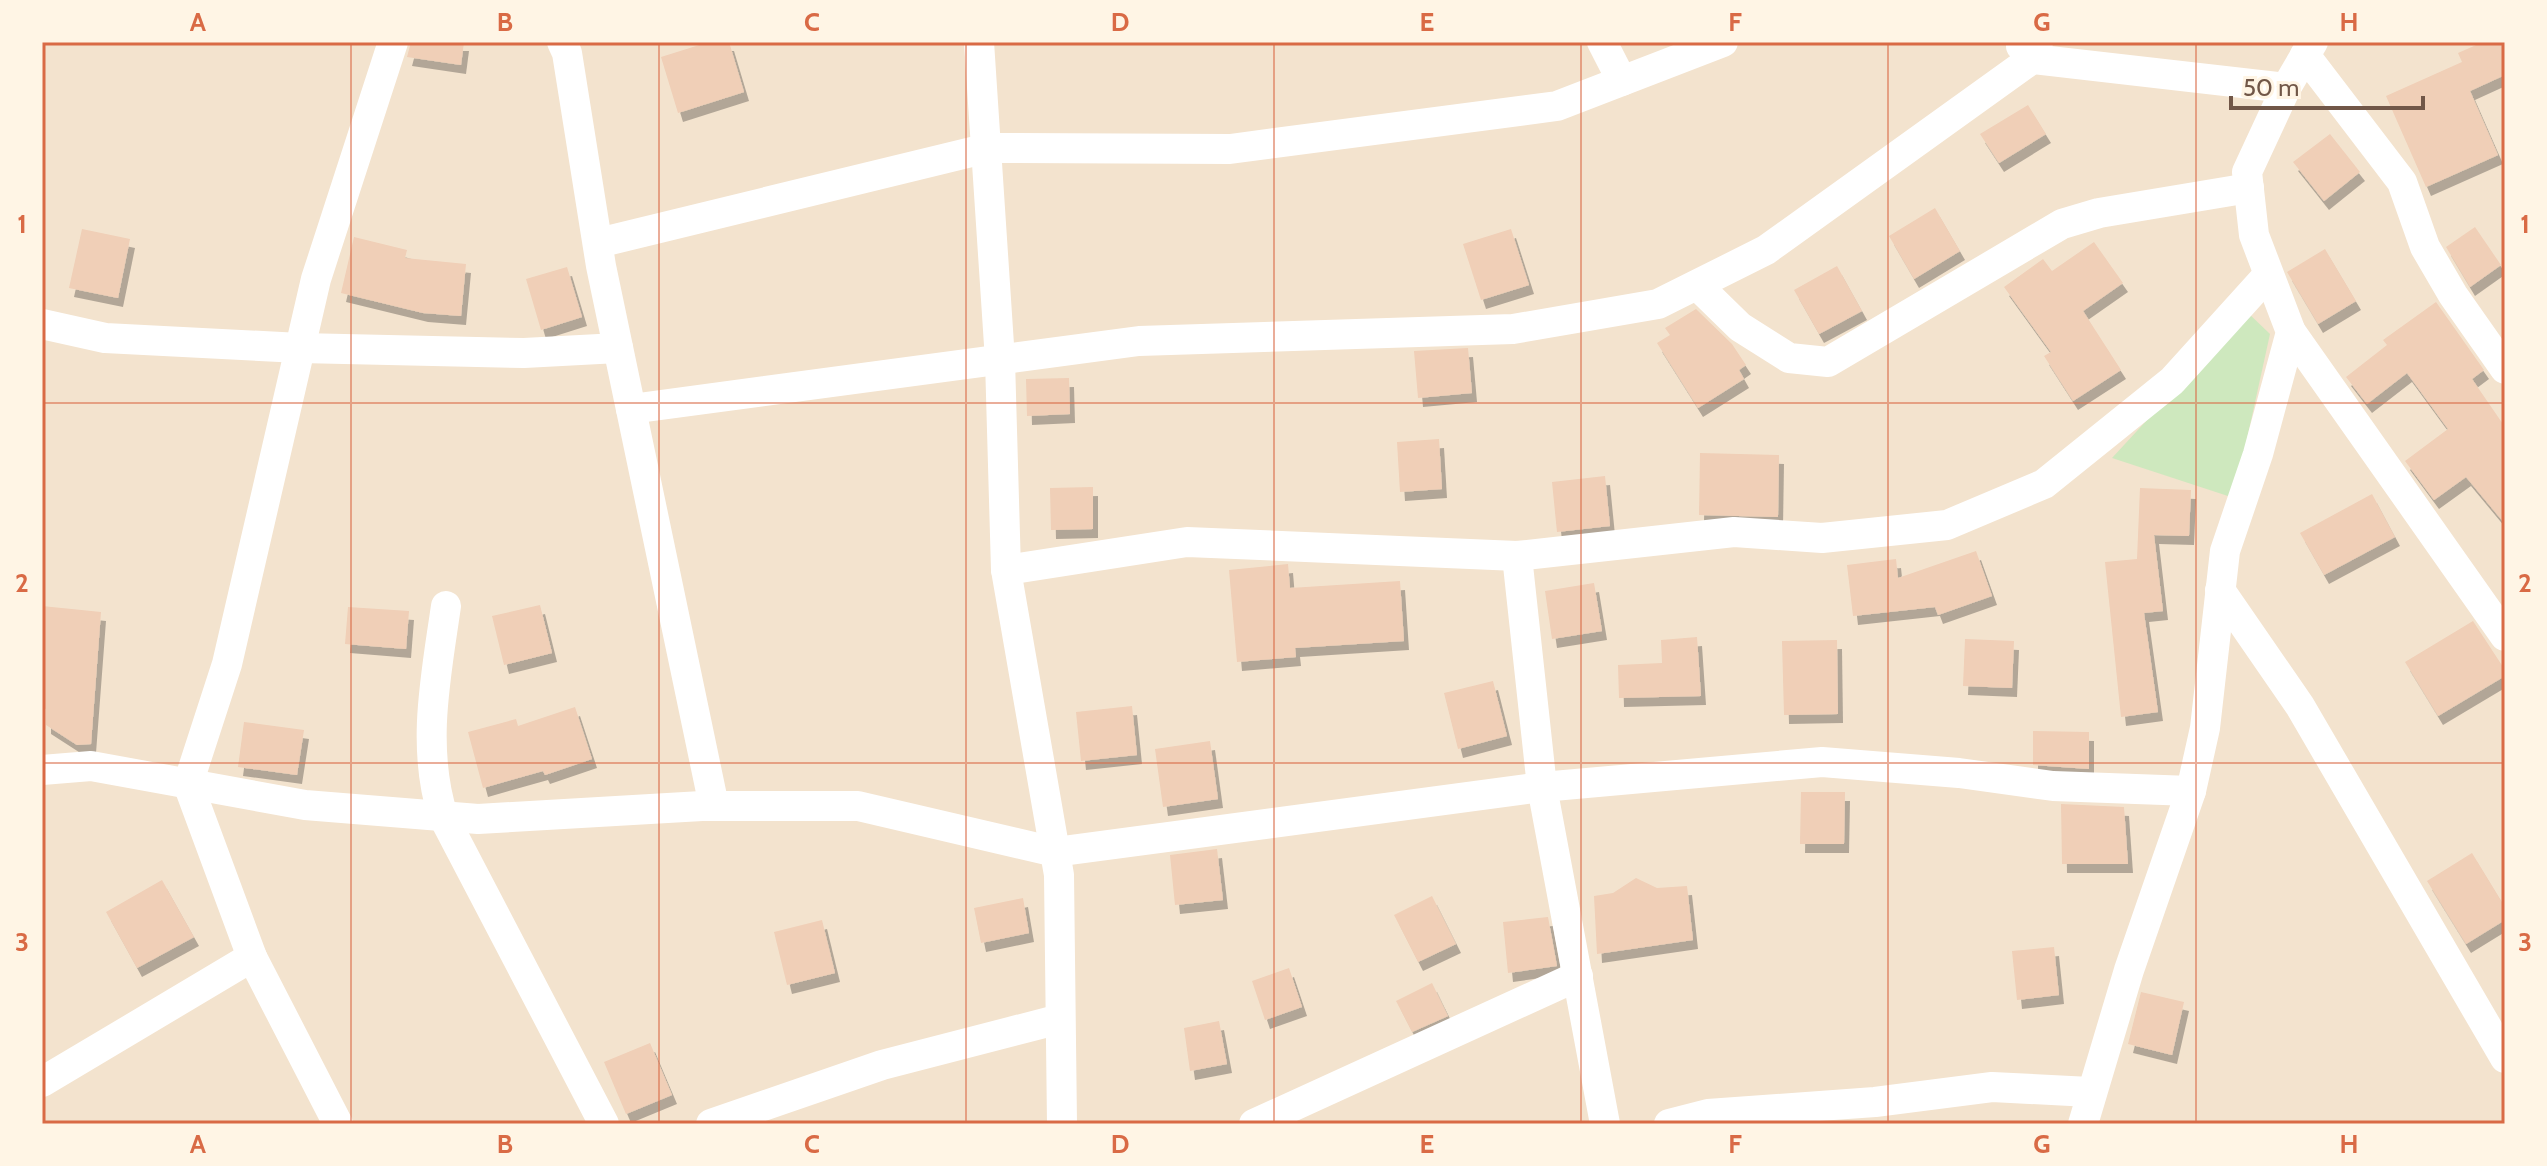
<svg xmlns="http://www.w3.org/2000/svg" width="2547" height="1166" viewBox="0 0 2547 1166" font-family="Cabin,sans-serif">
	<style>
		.residential { fill: #f3e3ce }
		.green { fill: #cee8be }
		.building { fill: #f0cfb7; filter: url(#shadow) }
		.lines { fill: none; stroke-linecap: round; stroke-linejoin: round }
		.minor { stroke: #fff; stroke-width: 30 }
		.grid { fill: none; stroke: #d96a45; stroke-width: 2; stroke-opacity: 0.55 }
		.neatline { fill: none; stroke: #d96a45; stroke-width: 3 }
		.grid-label { font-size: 26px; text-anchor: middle; font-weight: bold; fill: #d96a45 }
	</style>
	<defs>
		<filter id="shadow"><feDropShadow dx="5" dy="9" stdDeviation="0" flood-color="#0004"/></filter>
	</defs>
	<rect width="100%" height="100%" fill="#fcf1df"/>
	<rect class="residential" x="42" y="42" width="2463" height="1082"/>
	<path class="green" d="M2247 312 2270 334 2234 498 2112 458Z"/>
	<g class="building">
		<path d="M411 42H464L461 65 407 57Z"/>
		<path d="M709 42H729L744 92 678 113 661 57Z"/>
		<path d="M2483 42H2500L2505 53V75L2470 91 2498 155 2426 187 2386 96 2462 62 2458 53Z"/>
		<path d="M2028 105 2046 134 1999 163 1980 134Z"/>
		<path d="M2330 134 2360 172 2324 201 2293 162Z"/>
		<path d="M1935 208 1960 251 1914 279 1889 236Z"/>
		<path d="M2475 227 2501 265 2470 287 2446 247Z"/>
		<path d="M82 229 130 239 118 298 69 288Z"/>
		<path d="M1511 229 1529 285 1481 300 1463 244Z"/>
		<path d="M354 237 407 250 405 258 466 264 461 316 423 313 341 293Z"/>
		<path d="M2094 242 2123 283 2083 311 2121 370 2073 401 2044 356 2051 352 2004 287 2043 259 2052 271Z"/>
		<path d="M2325 249 2356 301 2318 324 2287 272Z"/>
		<path d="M1837 266 1862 311 1819 334 1794 290Z"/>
		<path d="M567 267 582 317 541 330 526 279Z"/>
		<path d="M2436 302 2484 370 2472 379 2505 427V524L2466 477 2434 500 2405 461 2448 429 2407 373 2367 404 2346 377 2387 345 2383 340Z"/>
		<path d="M1696 309 1732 344 1746 365 1739 370 1744 379 1698 408 1657 343 1670 335 1665 328Z"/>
		<path d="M1468 348 1472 393 1418 398 1414 351Z"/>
		<path d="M1069 378 1070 414 1027 416 1026 379Z"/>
		<path d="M1439 439 1442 489 1400 492 1397 442Z"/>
		<path d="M1700 453 1779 455 1778 517 1699 515Z"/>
		<path d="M1605 476 1610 526 1557 532 1552 482Z"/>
		<path d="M1093 487V529L1051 530 1050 488Z"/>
		<path d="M2140 488 2191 490 2189 536 2154 535 2163 611 2144 613 2158 712 2121 717 2105 562 2137 559Z"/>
		<path d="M2372 494 2395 537 2324 575 2300 533Z"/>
		<path d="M1976 551 1992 596 1938 615 1935 607 1853 616 1847 565 1896 559 1898 578Z"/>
		<path d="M1288 564 1290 588 1400 581 1404 641 1295 648 1296 657 1237 662 1229 570Z"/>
		<path d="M1594 583 1602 631 1552 639 1545 591Z"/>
		<path d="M540 605 552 653 504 665 492 616Z"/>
		<path d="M42 606 101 612 91 744 77 745 46 725V709L42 708Z"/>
		<path d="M348 607 409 611 406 649 345 644Z"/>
		<path d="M2473 621 2505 670V676L2438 716 2405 662Z"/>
		<path d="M1697 637 1701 696 1619 698 1618 665 1662 663 1661 640Z"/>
		<path d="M1965 639 2014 641 2012 688 1963 686Z"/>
		<path d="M1837 640 1838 714 1784 715 1782 641Z"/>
		<path d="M1493 681 1507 736 1458 749 1444 693Z"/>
		<path d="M1132 706 1137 755 1081 761 1076 712Z"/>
		<path d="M575 707 592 759 545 775 543 771 483 788 468 732 516 719 518 726Z"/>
		<path d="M244 722 304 730 297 775 238 767Z"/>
		<path d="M2033 731 2089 732V769L2033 765Z"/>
		<path d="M1210 741 1218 799 1163 807 1155 749Z"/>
		<path d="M1801 792H1845L1844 844H1800Z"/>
		<path d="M2061 804 2124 807 2128 864H2062Z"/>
		<path d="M1217 849 1223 900 1175 905 1170 855Z"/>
		<path d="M2472 853 2505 907V920L2466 944 2427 881Z"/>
		<path d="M1636 878 1657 888 1687 886 1693 940 1597 954 1594 896 1613 893Z"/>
		<path d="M162 880 194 937 137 968 106 912Z"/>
		<path d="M1432 896 1456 944 1418 962 1394 915Z"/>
		<path d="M1023 898 1029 933 981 943 974 908Z"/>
		<path d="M1548 917 1557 966 1508 973 1503 922Z"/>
		<path d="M822 920 835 973 787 985 774 932Z"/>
		<path d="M2054 947 2059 995 2017 1000 2012 951Z"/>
		<path d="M1289 968 1302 1007 1265 1020 1252 981Z"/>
		<path d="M1432 983 1448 1016 1412 1032 1396 1001Z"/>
		<path d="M2141 992 2184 1002 2172 1055 2128 1044Z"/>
		<path d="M1219 1021 1227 1064 1190 1071 1184 1028Z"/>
		<path d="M650 1043 672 1095 626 1114 604 1062Z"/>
	</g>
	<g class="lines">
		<g class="minor">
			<path d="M562 42 567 53 601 266 714 806"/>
			<path d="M979 42 1000 360 1006 570 1059 875 1062 1124"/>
			<path d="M1602 42 1622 81"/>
			<path d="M2021 46 2032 59 2286 88"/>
			<path d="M2305 55 2402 182 2425 247 2453 295 2505 369"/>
			<path d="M598 243 988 148 1230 149 1557 106 1723 42"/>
			<path d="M1697 285 1740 327 1789 358 1828 362 2062 224 2099 213 2249 188"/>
			<path d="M42 324 105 338 300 348 524 353 618 348"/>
			<path d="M2291 332 2505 636"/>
			<path d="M631 409 1139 341 1513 329 1658 304 1766 250 2032 59 2038 42"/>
			<path d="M1517 556 1542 787 1605 1124"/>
			<path d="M1006 570 1187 542 1517 556 1734 532 1822 538 1947 525 2044 484 2172 381 2267 276"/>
			<path d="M2220 590 2300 706 2505 1058"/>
			<path d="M446 606C436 676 421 747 443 816L604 1124"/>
			<path d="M42 770 91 766 305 805 478 819 702 806H858L1055 852 1542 787 1822 762 1959 773 2053 786 2191 791"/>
			<path d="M42 1082 252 957"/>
			<path d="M338 1124 252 957 188 784 227 664 316 279 393 42"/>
			<path d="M711 1124 882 1065 1060 1019"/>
			<path d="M1254 1124 1578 976"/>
			<path d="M1669 1124 1708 1114 1875 1102 1992 1087 2090 1092"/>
			<path d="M2083 1124 2129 970 2191 791 2205 728 2225 551 2258 454 2291 332 2254 235 2247 172 2286 88 2313 42"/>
		</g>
	</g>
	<path class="grid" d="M351 42V1124M659 42V1124M966 42V1124M1274 42V1124M1581 42V1124M1888 42V1124M2196 42V1124M42 403H2505M42 763H2505"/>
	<rect width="2547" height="1166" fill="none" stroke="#fff5e5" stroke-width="88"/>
	<path d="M2231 96v12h192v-12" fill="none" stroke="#715748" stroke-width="4"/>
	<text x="2243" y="96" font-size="24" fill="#715748" stroke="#fff5e5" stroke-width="6" paint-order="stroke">50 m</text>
	<rect x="44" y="44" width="2459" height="1078" class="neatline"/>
	<g class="grid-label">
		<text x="198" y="31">A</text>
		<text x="505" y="31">B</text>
		<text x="812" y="31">C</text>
		<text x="1120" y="31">D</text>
		<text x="1427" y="31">E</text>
		<text x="1735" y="31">F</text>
		<text x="2042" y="31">G</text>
		<text x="2349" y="31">H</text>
		<text x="22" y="233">1</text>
		<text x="2525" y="233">1</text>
		<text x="22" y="592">2</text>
		<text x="2525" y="592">2</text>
		<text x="22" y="951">3</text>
		<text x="2525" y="951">3</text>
		<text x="198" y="1153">A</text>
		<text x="505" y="1153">B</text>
		<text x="812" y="1153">C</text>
		<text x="1120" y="1153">D</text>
		<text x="1427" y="1153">E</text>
		<text x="1735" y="1153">F</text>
		<text x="2042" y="1153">G</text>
		<text x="2349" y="1153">H</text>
	</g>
</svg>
